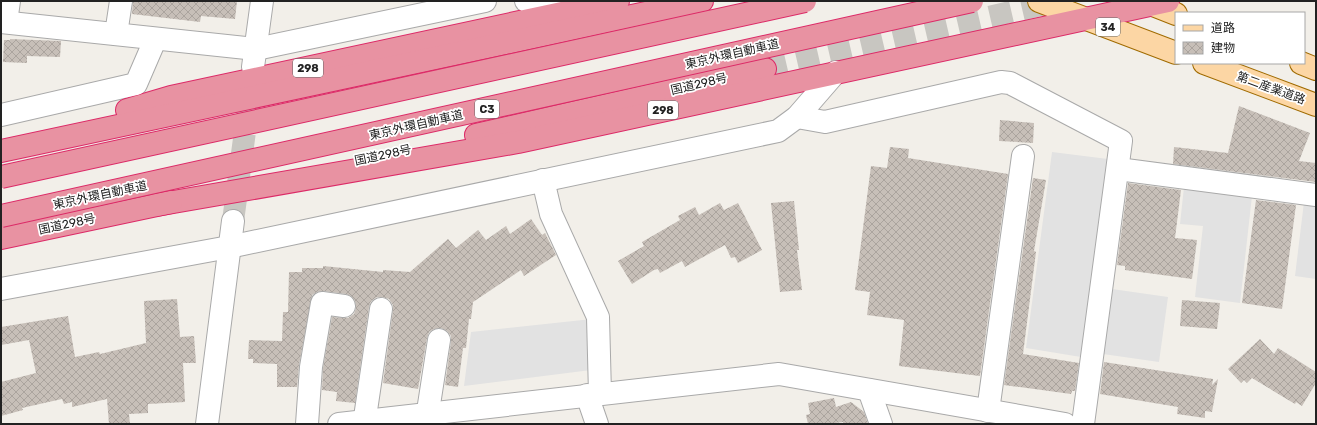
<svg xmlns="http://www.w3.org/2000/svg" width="1317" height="425" viewBox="0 0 1317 425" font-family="Rubik,'Noto Sans JP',sans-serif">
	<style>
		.parking { fill: #e2e2e2 }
		.building { fill: url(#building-cross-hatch) }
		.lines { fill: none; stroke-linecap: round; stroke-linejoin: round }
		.minor-tunnel { stroke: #c8c6c1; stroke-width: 22; stroke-dasharray: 22 11; stroke-linecap: butt }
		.highway-tunnel { stroke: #c8c6c1; stroke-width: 22; stroke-dasharray: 22 11; stroke-linecap: butt }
		.minor-casing { stroke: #a9a9a9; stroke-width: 24 }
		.major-casing { stroke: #a06b00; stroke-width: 24 }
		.highway-casing { stroke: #dc2a67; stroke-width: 24 }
		.minor { stroke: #fff; stroke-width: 22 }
		.major { stroke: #fcd6a4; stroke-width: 22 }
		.highway { stroke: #e892a2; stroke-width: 22 }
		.highway-bridge-casing { stroke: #dc2a67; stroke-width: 24; stroke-linecap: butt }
		.highway-bridge { stroke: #e892a2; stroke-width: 22 }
		.labels { text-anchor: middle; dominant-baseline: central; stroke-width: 3.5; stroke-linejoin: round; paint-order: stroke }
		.shield { fill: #fff; stroke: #646464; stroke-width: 1 }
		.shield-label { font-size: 11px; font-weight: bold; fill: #222 }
		.street-label { font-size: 12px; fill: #222; stroke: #fff }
	</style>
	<defs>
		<pattern id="building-cross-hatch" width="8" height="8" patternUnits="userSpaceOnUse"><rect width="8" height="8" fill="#c7bfb8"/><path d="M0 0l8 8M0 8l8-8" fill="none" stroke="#aba49e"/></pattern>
	</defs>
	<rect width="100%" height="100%" fill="#f2efe9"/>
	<g class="parking">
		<path d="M1052 152 1108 159 1081 357 1026 348Z"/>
		<path d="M1184 187 1252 196 1240 303 1195 297 1203 226 1180 224Z"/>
		<path d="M1304 202 1316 204V279L1295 276Z"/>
		<path d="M1112 289 1168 297 1159 362 1103 354Z"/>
		<path d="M592 319 591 370 464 386 471 332Z"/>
	</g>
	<g class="building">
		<path d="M133 1H237L235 19 201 16 200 22 132 14Z"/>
		<path d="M10 39 61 41 60 57 27 56V63L3 62 4 40H10Z"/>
		<path d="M1239 106 1310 133 1299 161 1316 163V182L1173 164 1174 147 1228 153Z"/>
		<path d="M1000 120 1034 123 1033 143 999 141Z"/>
		<path d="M890 147 909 149 908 158 1008 174 980 376 899 366 904 320 867 315 870 292 855 290 871 166 887 168Z"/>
		<path d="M1033 178 1046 180 1034 251 1036 252 1023 354 1079 363 1075 391H1072L1071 394 1004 385Z"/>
		<path d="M1128 183 1181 190 1175 238 1197 240 1192 279 1125 270V266L1117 265Z"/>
		<path d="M1256 200 1296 205 1282 309 1242 303Z"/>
		<path d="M794 201 799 250H797L802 290 780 292 771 203Z"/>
		<path d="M720 203 724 210 738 203 762 250 738 263 735 257 731 258 725 245 685 267 682 261 660 273 658 269 654 270 632 284 618 261 644 246 642 242 680 220 678 216 695 207 699 215Z"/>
		<path d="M531 219 542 235 545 233 556 255 524 276 521 270 473 302 471 319H469L466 348H463L458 387 445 385 451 342V336L447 331 441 328 434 329 429 332 427 338 418 389 383 383 393 310V305L389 299 382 297H377L371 301 369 307 355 403 336 401 337 392 322 390 323 368 332 317 348 318 354 314 356 308 355 301 351 296 346 294 323 291 317 292 312 295 299 365 297 387H277V364L253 363V359H248L249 340 282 341 283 312H288L289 272H302V268H323V266L383 272V270L410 272 448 239 456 248 478 230 486 240 506 226 510 234Z"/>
		<path d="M177 299 180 337 194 336 196 363H183L185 402 148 404V413L129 414 130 424H109L107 399 72 407V402L64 404 62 399 22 408 23 410 1 416V382L36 373 29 340 1 345V327L68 316 75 357 99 352 100 354 146 343 144 301Z"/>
		<path d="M1182 300 1220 303 1217 329 1180 326Z"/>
		<path d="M1260 339 1274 354 1278 348 1316 372V383L1302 406 1296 402 1295 404 1252 378 1247 383 1244 380 1241 383 1228 369Z"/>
		<path d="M1104 362 1213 379 1212 385 1218 379 1212 412 1205 411V418L1177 414 1178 407 1100 394Z"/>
		<path d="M834 398 836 407 851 402 864 412 868 424H843V422L828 424H808L806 415 810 414 808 403Z"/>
	</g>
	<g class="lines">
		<path class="minor-tunnel" d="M233 221 252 79"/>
		<path class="highway-tunnel" d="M765 69 1058 1"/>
		<defs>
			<g id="minor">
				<path d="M526 1 561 14"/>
				<path d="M1 22 256 49 485 1"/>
				<path d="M6 22 9 1"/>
				<path d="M116 34 121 1"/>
				<path d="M253 67 262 1"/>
				<path d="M1 115 136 84 155 40"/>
				<path d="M797 117 825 122 1001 82 1010 83 1121 141 1083 424"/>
				<path d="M1118 169 1316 195"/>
				<path d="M543 180 551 214 598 317 600 394"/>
				<path d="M1 289 229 247 778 131 797 117 836 72"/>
				<path d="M869 390 881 424"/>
				<path d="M587 395 597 424"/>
				<path d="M988 411 1023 156"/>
				<path d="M207 424 233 221"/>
				<path d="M307 424 311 367 322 303 344 306"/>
				<path d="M339 424 779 374 1065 424"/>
				<path d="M364 424 381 309"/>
				<path d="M426 424 439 340"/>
			</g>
			<g id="major">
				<path d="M1039 1 1176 53"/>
				<path d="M1143 1 1176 14"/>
				<path d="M1204 63 1316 105"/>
				<path d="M1301 63 1316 69"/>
			</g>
			<g id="highway">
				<path d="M127 110 171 97 618 1"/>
				<path d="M476 135 765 69"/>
				<path d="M1 151 702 1"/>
				<path d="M156 205 518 142 1168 1"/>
				<path d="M1 238 171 202"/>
			</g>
		</defs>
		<use href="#minor" class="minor-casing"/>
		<use href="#major" class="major-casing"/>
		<use href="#highway" class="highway-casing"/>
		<use href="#minor" class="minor"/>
		<use href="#major" class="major"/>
		<use href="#highway" class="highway"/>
		<defs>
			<g id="highway-bridge">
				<path d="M1 177 805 1"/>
				<path d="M1 216 972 1"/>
			</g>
		</defs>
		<use href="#highway-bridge" class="highway-bridge-casing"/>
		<use href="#highway-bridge" class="highway-bridge"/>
	</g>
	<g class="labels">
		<g class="shield">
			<rect x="1096" y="18" width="24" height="18" rx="3"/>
			<rect x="293" y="59" width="30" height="18" rx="3"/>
			<rect x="475" y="100" width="24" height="18" rx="3"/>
			<rect x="648" y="101" width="30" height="18" rx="3"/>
		</g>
		<g class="shield-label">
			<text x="1108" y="27">34</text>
			<text x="308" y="68">298</text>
			<text x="487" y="109">C3</text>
			<text x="663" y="110">298</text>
		</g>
		<g class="street-label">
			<text transform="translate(732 54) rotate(-13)">東京外環自動車道</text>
			<text transform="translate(699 84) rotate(-13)">国道298号</text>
			<text transform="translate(1271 88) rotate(20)">第二産業道路</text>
			<text transform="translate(416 125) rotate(-13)">東京外環自動車道</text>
			<text transform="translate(383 155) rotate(-12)">国道298号</text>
			<text transform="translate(100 195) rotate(-12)">東京外環自動車道</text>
			<text transform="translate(67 224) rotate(-12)">国道298号</text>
		</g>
	</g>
	<rect width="1317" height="425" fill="none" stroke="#222222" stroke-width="4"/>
	<rect x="1175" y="12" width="130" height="52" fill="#ffffff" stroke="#a7a7a7"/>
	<rect x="1183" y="25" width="20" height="6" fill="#fcd6a4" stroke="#a7a7a7"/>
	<text x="1211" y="32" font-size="12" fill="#222222">道路</text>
	<rect x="1183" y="42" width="20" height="12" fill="url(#building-cross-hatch)" stroke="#a7a7a7"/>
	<text x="1211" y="52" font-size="12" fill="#222222">建物</text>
</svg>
